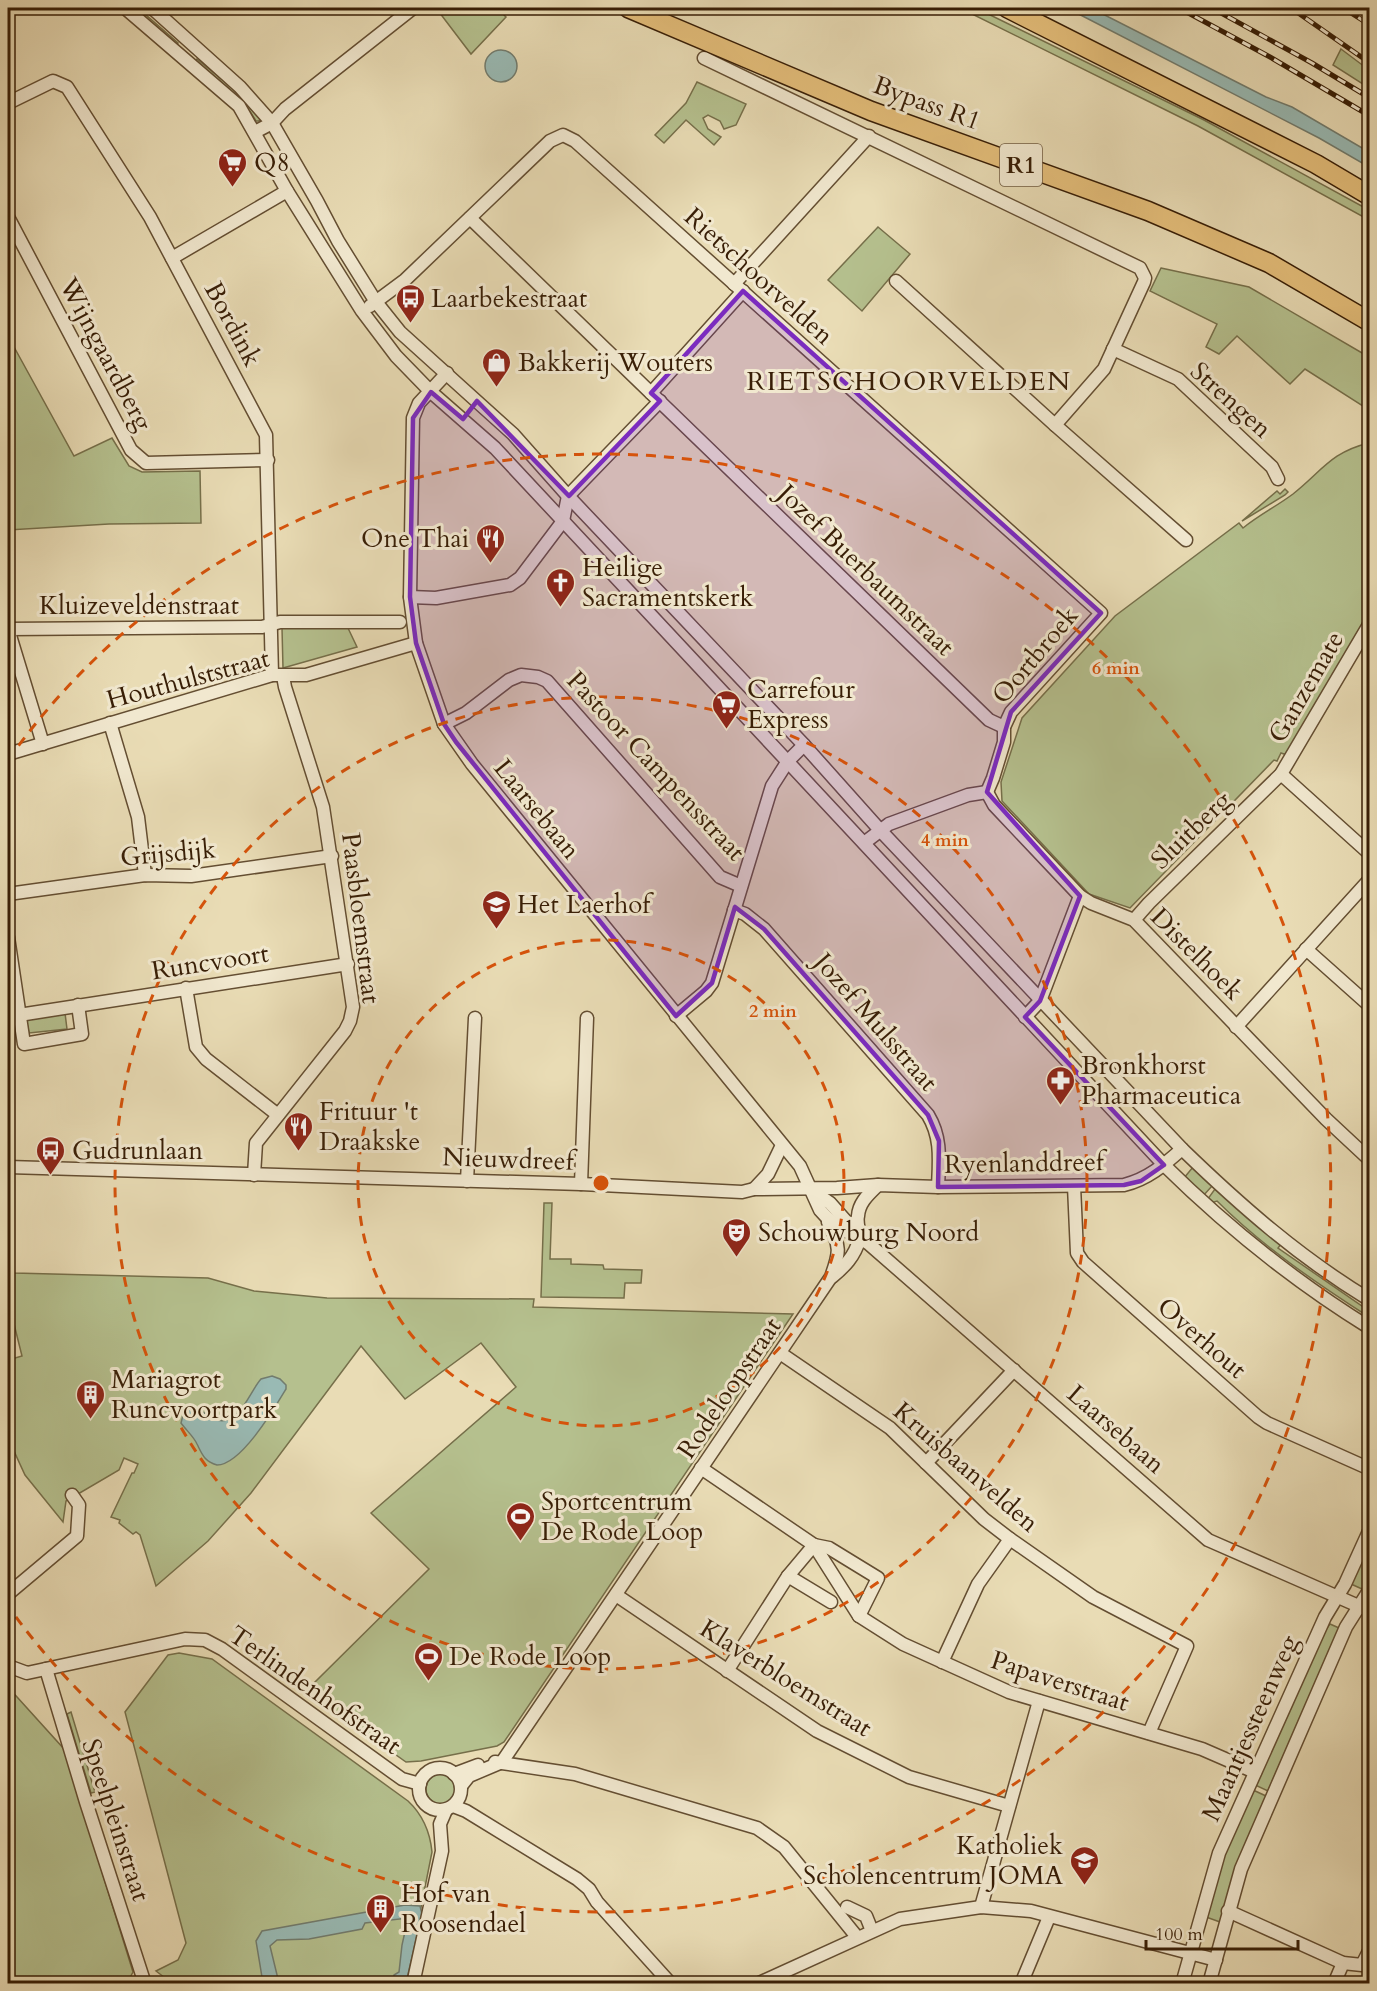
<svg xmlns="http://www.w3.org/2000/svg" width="1377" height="1991" viewBox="0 0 1377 1991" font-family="Cardo,serif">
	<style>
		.green { fill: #b5c08e; stroke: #766f4a; stroke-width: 1.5 }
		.water { fill: #99bab4; stroke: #727c6e; stroke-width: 1.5 }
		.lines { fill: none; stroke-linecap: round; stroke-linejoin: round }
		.minor-casing { stroke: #644e32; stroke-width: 15 }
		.highway-casing { stroke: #381e06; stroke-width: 21 }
		.minor { stroke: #f1e8cf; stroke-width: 12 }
		.highway { stroke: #e4be7a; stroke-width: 18 }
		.rail-casing { stroke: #381e06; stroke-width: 5 }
		.rail { stroke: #f1e8cf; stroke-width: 3; stroke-dasharray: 9; stroke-linecap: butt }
		.marked { fill: #7b2cbf; fill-opacity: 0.2; stroke: #7b2cbf; stroke-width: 4.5; stroke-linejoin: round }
		.ring { fill: none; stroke: #d6530b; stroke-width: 3; stroke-dasharray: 10 8 }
		.labels { text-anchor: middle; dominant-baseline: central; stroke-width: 6; stroke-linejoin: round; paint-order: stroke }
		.shield { fill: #f1e8cf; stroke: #705b42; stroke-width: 1.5 }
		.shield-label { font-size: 24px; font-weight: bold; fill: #381e06 }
		.street-label { font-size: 26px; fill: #381e06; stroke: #f1e8cf }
		.poi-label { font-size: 26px; fill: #381e06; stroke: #f1e8cf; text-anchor: start }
		.neighbourhood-label { font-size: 27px; letter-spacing: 1.5px; fill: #381e06; stroke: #f1e8cf }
		.centre { fill: #d6530b; stroke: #f1e8cf; stroke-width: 3 }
		.ring-label { font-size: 18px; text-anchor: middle; font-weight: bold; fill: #d6530b; stroke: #f1e8cf; stroke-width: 6; stroke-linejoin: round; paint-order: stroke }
	</style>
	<rect width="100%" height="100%" fill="#e9dcb5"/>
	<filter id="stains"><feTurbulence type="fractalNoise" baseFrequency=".00333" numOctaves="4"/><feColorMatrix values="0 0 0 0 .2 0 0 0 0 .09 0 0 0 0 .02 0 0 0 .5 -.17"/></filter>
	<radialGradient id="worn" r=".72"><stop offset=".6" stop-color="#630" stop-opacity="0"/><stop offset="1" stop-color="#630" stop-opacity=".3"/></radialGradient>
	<g class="green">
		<path d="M134 8H138L178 43 177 45Z"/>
		<path d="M436 8H506L502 13 506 17 471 54Z"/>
		<path d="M960 8H976L1204 120 1369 210V220L1198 126Z"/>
		<path d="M1341 49 1369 70V88L1333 65Z"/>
		<path d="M197 59 249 102 260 119 259 121H256C241 95 217 80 195 61Z"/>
		<path d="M697 82 746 104 736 125 724 129 720 121 708 115 703 118 708 129 721 137 714 145 686 120 664 143 655 135 686 103Z"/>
		<path d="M878 227 910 254 862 311 828 280Z"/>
		<path d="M1161 268 1249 287 1369 357V410L1305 369 1290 384 1237 336 1219 354 1206 347 1217 324 1150 291Z"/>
		<path d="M8 336 74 456 112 438 129 466 142 472 200 471 201 523 109 524 8 530Z"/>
		<path d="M1369 443V612L1287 755 1281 753 1277 761 1274 760 1130 908 1089 894 1002 801 1001 782 1022 718 1115 616 1239 523 1243 528C1259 515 1277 506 1293 494 1322 471 1331 452 1369 443Z"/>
		<path d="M1285 489 1288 492 1285 495 1242 521 1277 491 1280 494Z"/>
		<path d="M347 626 357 647 283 668 282 628Z"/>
		<path d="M65 1013 67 1029 29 1033 26 1019Z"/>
		<path d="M1193 1167 1212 1186 1203 1196 1184 1178Z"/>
		<path d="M8 1184 12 1185 14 1273 208 1278 254 1291 327 1298 534 1299 533 1307 793 1314 504 1742 497 1746 421 1761 406 1762 306 1691 429 1569 371 1513 516 1387 481 1343 405 1399 361 1346 251 1493 208 1541 156 1586 140 1535 136 1532 133 1534 119 1523 120 1520 111 1517 132 1473H134L138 1464 124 1458 119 1470 66 1501 63 1522 25 1475 8 1438V1360L22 1356 8 1300Z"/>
		<path d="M1215 1189 1281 1244 1278 1248 1369 1311V1317C1316 1283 1262 1246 1217 1201L1211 1203 1207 1200Z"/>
		<path d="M544 1203H552L550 1259H571V1264L603 1265 604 1269 642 1270 641 1283H625L624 1298 541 1297Z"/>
		<path d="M1369 1543V1572L1362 1589 1351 1584Z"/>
		<path d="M1330 1624 1339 1628 1268 1791 1255 1785 1321 1636Z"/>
		<path d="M179 1653 212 1659 408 1801C423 1815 430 1831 432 1852L406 1983 173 1984 156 1971 178 1960 186 1943 125 1712 168 1655Z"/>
		<path d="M8 1687 64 1749 133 1972 127 1983H8Z"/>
		<path d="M71 1712 95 1792 91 1793 67 1714Z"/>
		<circle cx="441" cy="1789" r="15"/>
		<path d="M1253 1790 1266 1796 1236 1866 1220 1922 1206 1917 1222 1860Z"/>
	</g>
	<g class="water">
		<path d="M1067 8H1091L1266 97 1292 107 1369 152V167L1319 138Z"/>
		<circle cx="501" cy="66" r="16"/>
		<path d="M272 1376 280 1379 286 1385V1389C274 1409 241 1465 217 1465 204 1461 202 1454 197 1444 194 1437 186 1430 181 1423L184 1411 194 1407C202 1410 207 1416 214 1419 239 1429 249 1392 261 1379Z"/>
		<path d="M405 1905 420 1906 422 1914 406 1983H393L394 1975 399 1972 402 1945 408 1918 365 1923 362 1929 309 1939 277 1940 270 1946 279 1983H263L256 1941 262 1931Z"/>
	</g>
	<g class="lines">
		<defs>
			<g id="minor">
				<path d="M125 8 239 106 287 191 362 311 396 356 431 392 495 448 1164 1165C1227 1227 1294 1281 1370 1328"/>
				<path d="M152 8 240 87 272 123 317 201 338 241 376 302 400 332 513 434 568 496 804 745 879 829 1182 1149C1241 1206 1299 1257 1370 1300"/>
				<path d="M704 58 1140 268 1145 278 1144 282 1104 369 1055 425"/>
				<path d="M8 103 53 81 67 87 150 217 266 435 272 675"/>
				<path d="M255 132 272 123 285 109 413 8"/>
				<path d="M8 217 131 450 146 463 268 460"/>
				<path d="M470 218 989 720 1004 727"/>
				<path d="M172 258 287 191"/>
				<path d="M896 281 1055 425 1186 540"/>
				<path d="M734 284 869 136"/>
				<path d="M370 306 405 280 550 141 563 135 575 141 1101 613 1011 712 1004 727V742L993 778 987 792"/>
				<path d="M1113 349 1178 379 1272 467 1278 479"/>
				<path d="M447 373 419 403 413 418 410 597 416 643 444 724 472 764 800 1166 820 1210C836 1230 850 1230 869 1244L1208 1540 1370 1611"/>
				<path d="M651 393 743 291"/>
				<path d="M568 496 660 401"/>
				<path d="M410 597 436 598 510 585 520 578 563 521 568 496"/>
				<path d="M8 629 262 627 280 622H400"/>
				<path d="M8 629 43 744"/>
				<path d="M110 723 138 817 145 875"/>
				<path d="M444 724 466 713 509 680 521 675 538 677 547 681 720 877 741 886"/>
				<path d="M8 754 272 675H306L416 643"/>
				<path d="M1281 774 1370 854"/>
				<path d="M987 792 994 805 1080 896 1091 903 1134 920 1326 1119 1370 1160"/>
				<path d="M864 843 889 824 968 795 987 792"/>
				<path d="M8 894 145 875 191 876 332 856"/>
				<path d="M734 910 745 914 764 929 928 1115C942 1138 939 1161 938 1187"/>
				<path d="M1134 920 1149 903 1281 774 1370 623"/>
				<path d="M8 937 24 1044 82 1034 78 1005"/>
				<path d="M1306 949 1370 1006"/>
				<path d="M186 988 196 1047 206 1059 278 1115"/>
				<path d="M19 1015 348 964"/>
				<path d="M676 1016 706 991 712 983 772 786 788 761 804 745"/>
				<path d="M1025 1017 1040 1001 1080 896"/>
				<path d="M1236 1027 1370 879"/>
				<path d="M8 1167 581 1184 742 1192 754 1189 837 1188 878 1185 938 1187 1124 1185C1148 1179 1164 1165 1182 1149"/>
				<path d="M254 1175 256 1143 345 1031 350 1021 353 1007 323 807 285 687 283 676"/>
				<path d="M467 1181 475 1018"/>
				<path d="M581 1184 587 1018"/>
				<path d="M1074 1186 1077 1253 1083 1262 1258 1417 1267 1423 1370 1469"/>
				<path d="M754 1189 768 1174 782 1145"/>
				<path d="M811 1190 830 1203 859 1236"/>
				<path d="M832 1277C844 1267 855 1256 859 1240 861 1232 856 1224 858 1216 859 1202 869 1194 878 1185"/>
				<path d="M780 1353 890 1428 984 1519 1010 1539 1093 1597 1187 1646 1149 1733"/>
				<path d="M926 1463 1014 1370"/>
				<path d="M701 1468 814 1545 859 1616 903 1644 1009 1692 1202 1749 1255 1772"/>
				<path d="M814 1545 829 1548 878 1578 859 1616"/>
				<path d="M788 1576 831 1602"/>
				<path d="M8 1594 77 1536 79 1505 72 1495"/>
				<path d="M616 1595 817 1731 909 1777 1009 1806"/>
				<path d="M942 1662 978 1584 1010 1539"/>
				<path d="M8 1666 27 1673 185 1639 205 1640 222 1649 402 1779 420 1784"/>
				<path d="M46 1669 86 1802 145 1984"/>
				<path d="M727 1671 788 1576 814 1545"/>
				<path d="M495 1762 575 1774 757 1828 784 1847 857 1937"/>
				<circle cx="440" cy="1789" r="21"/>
				<path d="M454 1774 478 1765"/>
				<path d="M461 1786 469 1776 502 1762 831 1277C840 1252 841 1247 828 1222"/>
				<path d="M453 1806 466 1811 577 1879 589 1889 597 1902 671 1984"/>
				<path d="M847 1907 866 1916 872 1931"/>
				<path d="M981 1907 1039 1701"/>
				<path d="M1228 1911 1343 1963 1362 1965 1370 1949"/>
				<path d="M413 1984 442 1851 440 1824 446 1810"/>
				<path d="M757 1984 900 1919 981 1907 1031 1911 1216 1960"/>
				<path d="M1021 1984 1049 1917"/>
				<path d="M1182 1984 1219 1853 1325 1617 1345 1584 1370 1529"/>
				<path d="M1209 1984 1241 1869 1346 1627 1370 1589"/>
				<path d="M1334 1984 1343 1963"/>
			</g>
			<g id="highway">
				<path d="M628 8 871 111 1148 211 1269 263 1370 322"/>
				<path d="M1007 8 1316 164 1370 196"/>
			</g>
		</defs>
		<use href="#minor" class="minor-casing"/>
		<use href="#highway" class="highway-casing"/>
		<use href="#minor" class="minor"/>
		<use href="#highway" class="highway"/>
		<defs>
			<g id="rail">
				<path d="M1179 8 1270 57 1370 116"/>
				<path d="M1212 8 1312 63 1370 98"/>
				<path d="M1291 8 1370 63"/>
				<path d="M1343 8 1370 25"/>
			</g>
		</defs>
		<use href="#rail" class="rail-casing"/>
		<use href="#rail" class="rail"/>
	</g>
	<path class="marked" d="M743 291 1101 613 1011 712 987 792 1080 896 1040 1001 1025 1017 1164 1165 1141 1181 1124 1185 938 1187 939 1141 928 1115 764 929 735 907 712 983 676 1016 456 742 444 724 416 643 410 597 413 418 431 392 463 419 477 401 569 496 660 401 651 393Z"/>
	<g class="ring">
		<circle cx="601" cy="1183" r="243"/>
		<circle cx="601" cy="1183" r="486"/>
		<path d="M8 760A729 729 0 1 1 8 1606"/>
	</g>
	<defs>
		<symbol id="supermarket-pin" viewBox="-11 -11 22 30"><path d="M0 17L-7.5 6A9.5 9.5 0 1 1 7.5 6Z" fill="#8f2418" stroke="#f1e8cf"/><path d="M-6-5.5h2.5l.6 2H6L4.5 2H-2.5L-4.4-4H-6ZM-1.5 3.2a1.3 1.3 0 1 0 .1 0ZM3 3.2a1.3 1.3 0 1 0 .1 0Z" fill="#fff"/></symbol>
		<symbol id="bus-pin" viewBox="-11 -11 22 30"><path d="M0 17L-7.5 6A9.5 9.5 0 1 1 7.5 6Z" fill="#8f2418" stroke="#f1e8cf"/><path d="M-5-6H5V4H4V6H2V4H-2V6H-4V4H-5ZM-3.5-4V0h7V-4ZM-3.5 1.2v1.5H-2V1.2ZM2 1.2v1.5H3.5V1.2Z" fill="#fff"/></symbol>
		<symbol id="shop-pin" viewBox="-11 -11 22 30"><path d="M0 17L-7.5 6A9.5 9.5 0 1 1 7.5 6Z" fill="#8f2418" stroke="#f1e8cf"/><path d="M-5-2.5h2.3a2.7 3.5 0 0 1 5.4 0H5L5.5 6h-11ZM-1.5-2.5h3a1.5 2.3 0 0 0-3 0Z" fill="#fff"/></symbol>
		<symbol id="restaurant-pin" viewBox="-11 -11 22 30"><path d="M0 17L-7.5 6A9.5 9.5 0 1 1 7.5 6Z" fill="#8f2418" stroke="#f1e8cf"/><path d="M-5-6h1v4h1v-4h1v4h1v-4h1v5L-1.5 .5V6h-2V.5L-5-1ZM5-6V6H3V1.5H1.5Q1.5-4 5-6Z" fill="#fff"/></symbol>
		<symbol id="church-pin" viewBox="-11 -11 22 30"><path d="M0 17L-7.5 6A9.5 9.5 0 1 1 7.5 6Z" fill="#8f2418" stroke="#f1e8cf"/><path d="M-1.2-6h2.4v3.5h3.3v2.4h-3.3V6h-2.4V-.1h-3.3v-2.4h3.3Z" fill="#fff"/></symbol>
		<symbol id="school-pin" viewBox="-11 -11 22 30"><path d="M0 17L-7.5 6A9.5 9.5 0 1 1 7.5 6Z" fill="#8f2418" stroke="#f1e8cf"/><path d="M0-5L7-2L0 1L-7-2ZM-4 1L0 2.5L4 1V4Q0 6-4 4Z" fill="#fff"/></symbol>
		<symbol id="pharmacy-pin" viewBox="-11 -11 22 30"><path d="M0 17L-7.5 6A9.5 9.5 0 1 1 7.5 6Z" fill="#8f2418" stroke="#f1e8cf"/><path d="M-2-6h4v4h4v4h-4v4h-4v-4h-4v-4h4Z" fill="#fff"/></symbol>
		<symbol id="theatre-pin" viewBox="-11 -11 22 30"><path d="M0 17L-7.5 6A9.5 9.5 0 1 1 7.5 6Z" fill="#8f2418" stroke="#f1e8cf"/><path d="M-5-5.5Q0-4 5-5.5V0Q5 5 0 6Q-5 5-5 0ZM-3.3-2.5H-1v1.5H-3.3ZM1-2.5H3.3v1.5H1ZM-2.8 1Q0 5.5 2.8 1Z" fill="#fff"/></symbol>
		<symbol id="building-pin" viewBox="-11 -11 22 30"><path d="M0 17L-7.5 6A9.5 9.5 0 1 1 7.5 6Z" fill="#8f2418" stroke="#f1e8cf"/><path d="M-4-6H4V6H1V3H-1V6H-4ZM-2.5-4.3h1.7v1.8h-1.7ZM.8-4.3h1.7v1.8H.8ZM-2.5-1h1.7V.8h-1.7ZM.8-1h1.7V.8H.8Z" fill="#fff"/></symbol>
		<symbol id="stadium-pin" viewBox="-11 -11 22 30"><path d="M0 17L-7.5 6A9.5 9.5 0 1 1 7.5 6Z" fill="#8f2418" stroke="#f1e8cf"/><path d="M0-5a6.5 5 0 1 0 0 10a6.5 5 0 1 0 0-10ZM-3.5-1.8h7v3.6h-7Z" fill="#fff"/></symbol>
	</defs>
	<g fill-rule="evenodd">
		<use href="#supermarket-pin" x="216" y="146" width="33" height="45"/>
		<use href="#bus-pin" x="394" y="282" width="33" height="45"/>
		<use href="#shop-pin" x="480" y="346" width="33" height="45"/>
		<use href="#restaurant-pin" x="474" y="522" width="33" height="45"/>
		<use href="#church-pin" x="544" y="566" width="33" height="45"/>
		<use href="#supermarket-pin" x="710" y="688" width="33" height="45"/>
		<use href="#school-pin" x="480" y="888" width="33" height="45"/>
		<use href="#pharmacy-pin" x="1044" y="1064" width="33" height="45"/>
		<use href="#restaurant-pin" x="282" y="1110" width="33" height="45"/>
		<use href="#bus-pin" x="34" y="1134" width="33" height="45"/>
		<use href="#theatre-pin" x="720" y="1216" width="33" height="45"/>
		<use href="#building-pin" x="74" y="1378" width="33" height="45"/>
		<use href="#stadium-pin" x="504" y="1500" width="33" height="45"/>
		<use href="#stadium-pin" x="412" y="1640" width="33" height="45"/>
		<use href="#school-pin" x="1068" y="1844" width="33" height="45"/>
		<use href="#building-pin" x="364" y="1892" width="33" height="45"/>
	</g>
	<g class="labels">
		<rect class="shield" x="1000" y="144" width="42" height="42" rx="4.5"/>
		<g class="shield-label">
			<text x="1021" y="165">R1</text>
		</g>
		<g class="street-label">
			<text transform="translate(927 103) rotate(20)">Bypass R1</text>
			<text transform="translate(759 276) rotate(42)">Rietschoorvelden</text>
			<text transform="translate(233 324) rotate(62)">Bordink</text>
			<text transform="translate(106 354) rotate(62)">Wijngaardberg</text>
			<text transform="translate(1231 400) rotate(42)">Strengen</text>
			<text transform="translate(866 570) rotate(44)">Jozef Buerbaumstraat</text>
			<text x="139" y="605">Kluizeveldenstraat</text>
			<text transform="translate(1035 655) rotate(-50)">Oortbroek</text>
			<text transform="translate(188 679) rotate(-15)">Houthulststraat</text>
			<text transform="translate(1306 687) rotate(-60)">Ganzemate</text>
			<text transform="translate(656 766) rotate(47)">Pastoor Campensstraat</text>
			<text transform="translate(537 809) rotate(51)">Laarsebaan</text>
			<text transform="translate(1191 830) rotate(-44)">Sluitberg</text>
			<text transform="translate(168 853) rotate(-5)">Grijsdijk</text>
			<text transform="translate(361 918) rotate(83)">Paasbloemstraat</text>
			<text transform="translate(1197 954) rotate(45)">Distelhoek</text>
			<text transform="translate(210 962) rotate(-9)">Runcvoort</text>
			<text transform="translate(876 1022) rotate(49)">Jozef Mulsstraat</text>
			<text transform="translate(508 1159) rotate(2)">Nieuwdreef</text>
			<text transform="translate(1024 1163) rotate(-1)">Ryenlanddreef</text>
			<text transform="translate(1202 1338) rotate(41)">Overhout</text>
			<text transform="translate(729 1388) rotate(-56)">Rodeloopstraat</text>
			<text transform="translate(1116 1429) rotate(41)">Laarsebaan</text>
			<text transform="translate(966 1467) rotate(41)">Kruisbaanvelden</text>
			<text transform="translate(786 1678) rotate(32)">Klaverbloemstraat</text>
			<text transform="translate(1060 1681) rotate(18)">Papaverstraat</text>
			<text transform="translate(315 1690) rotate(35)">Terlindenhofstraat</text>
			<text transform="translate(1250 1728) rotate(-66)">Maantjessteenweg</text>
			<text transform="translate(116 1820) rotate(72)">Speelpleinstraat</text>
		</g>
		<g class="poi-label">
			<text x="254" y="162">Q8</text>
			<text x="431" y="298">Laarbekestraat</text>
			<text x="518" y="362">Bakkerij Wouters</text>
			<text x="469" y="538" text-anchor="end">One Thai</text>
			<text x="582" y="567">Heilige<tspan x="582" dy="30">Sacramentskerk</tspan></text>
			<text x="747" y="689">Carrefour<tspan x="747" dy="30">Express</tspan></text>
			<text x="517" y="904">Het Laerhof</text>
			<text x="1081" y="1065">Bronkhorst<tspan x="1081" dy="30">Pharmaceutica</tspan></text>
			<text x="319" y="1111">Frituur 't<tspan x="319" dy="30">Draakske</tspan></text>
			<text x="72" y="1150">Gudrunlaan</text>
			<text x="758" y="1232">Schouwburg Noord</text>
			<text x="111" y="1379">Mariagrot<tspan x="111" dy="30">Runcvoortpark</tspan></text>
			<text x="541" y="1501">Sportcentrum<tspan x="541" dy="30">De Rode Loop</tspan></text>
			<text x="449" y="1656">De Rode Loop</text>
			<text x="1063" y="1845" text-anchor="end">Katholiek<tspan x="1063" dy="30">Scholencentrum JOMA</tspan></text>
			<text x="401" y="1893">Hof van<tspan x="401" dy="30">Roosendael</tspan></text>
		</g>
		<g class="neighbourhood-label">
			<text x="909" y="381">RIETSCHOORVELDEN</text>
		</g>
	</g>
	<circle cx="601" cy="1183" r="9" class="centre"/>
	<g class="ring-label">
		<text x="1116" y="674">6 min</text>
		<text x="945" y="846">4 min</text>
		<text x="773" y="1017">2 min</text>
	</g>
	<rect width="1377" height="1991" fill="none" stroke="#e9dcb5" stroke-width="30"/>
	<rect x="9" y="9" width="1359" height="1973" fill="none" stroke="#381e06" stroke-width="3"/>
	<rect x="15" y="15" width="1347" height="1961" fill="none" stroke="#381e06" stroke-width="1.5"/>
	<path d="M1146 1940v9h152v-9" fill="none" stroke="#381e06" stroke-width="3"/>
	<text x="1155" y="1940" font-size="18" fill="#381e06" stroke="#f1e8cf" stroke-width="4.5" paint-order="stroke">100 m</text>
	<rect width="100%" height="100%" filter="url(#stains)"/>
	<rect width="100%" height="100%" fill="url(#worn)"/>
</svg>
